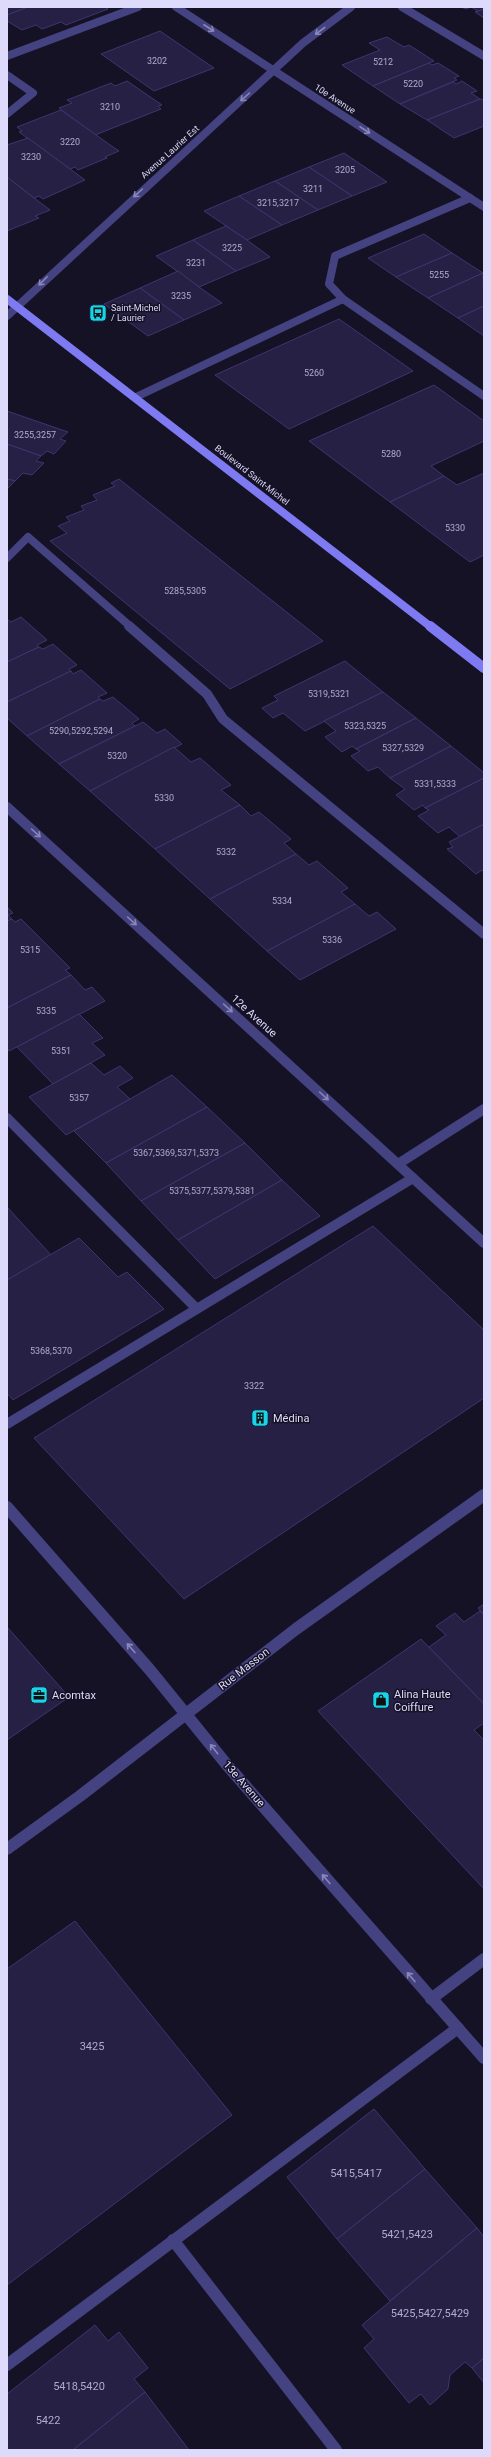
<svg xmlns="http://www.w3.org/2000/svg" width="491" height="2457" viewBox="0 0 491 2457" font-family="Roboto,sans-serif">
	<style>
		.building { fill: #272045; stroke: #40346f }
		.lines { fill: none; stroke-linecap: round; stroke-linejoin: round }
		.service-far2 { stroke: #444280; stroke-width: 8 }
		.service-far1 { stroke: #444280; stroke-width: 10 }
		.service { stroke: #444280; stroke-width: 12 }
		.minor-far2 { stroke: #444280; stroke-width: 8 }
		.minor-far1 { stroke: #444280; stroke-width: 10 }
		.minor { stroke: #444280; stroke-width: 12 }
		.tertiary { stroke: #444280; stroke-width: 12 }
		.secondary-far1 { stroke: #7e7bf2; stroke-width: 8 }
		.secondary { stroke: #7e7bf2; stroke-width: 10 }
		.oneway { stroke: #8986b7 }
		.labels { text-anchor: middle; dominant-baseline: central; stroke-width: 3; stroke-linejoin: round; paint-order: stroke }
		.number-label { font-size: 9px; fill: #b0acce }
		.far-street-label { font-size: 9px; fill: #dedafb; stroke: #151226 }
		.far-poi-label { font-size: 9px; fill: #dedafb; stroke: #151226; text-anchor: start }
		.street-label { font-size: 11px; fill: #dedafb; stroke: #151226 }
		.poi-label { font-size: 11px; fill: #dedafb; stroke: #151226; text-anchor: start }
		.near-number-label { font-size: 11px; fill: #b0acce }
	</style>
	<rect width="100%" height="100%" fill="#151226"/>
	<g class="building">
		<path d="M7 7H28L7 15Z"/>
		<path d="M28 7H105L108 9 66 25 61 22 42 29 36 25 22 30 7 21V15Z"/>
		<path d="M461 7H484V9L478 11 471 7 466 9Z"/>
		<path d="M484 9V18L475 12Z"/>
		<path d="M160 31 214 68 154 91 101 54Z"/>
		<path d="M387 37 404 47 409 45 434 61 373 86 342 65 380 50 369 43Z"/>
		<path d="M429 63 432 65 438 63 459 76 454 78 457 80 400 104 373 86Z"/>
		<path d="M127 81 162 105 158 106 161 109 95 135 59 108 72 103 67 100 111 83 115 86Z"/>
		<path d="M462 81 477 91 471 93 480 99 427 120 400 104 453 82 456 84Z"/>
		<path d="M480 99 484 100V126L454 138 427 120Z"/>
		<path d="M61 110 113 147 119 151 105 157 107 158 78 170 75 167 70 169 19 132 22 131 17 127Z"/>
		<path d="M28 138 70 169 85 180 43 199 39 196 34 198 7 177V145Z"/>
		<path d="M344 153 387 182 352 196 309 167Z"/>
		<path d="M309 167 352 196 318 210 275 181Z"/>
		<path d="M7 177 34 198 50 210 35 216 39 218 7 231Z"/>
		<path d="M275 181 318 210 282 225 239 196Z"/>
		<path d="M239 196 282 225 247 240 204 211Z"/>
		<path d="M226 226 247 240 270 257 236 271 193 240Z"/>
		<path d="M424 234 452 253 396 277 368 258Z"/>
		<path d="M193 240 236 271 199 287 156 256Z"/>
		<path d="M452 253 483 273 428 298 396 277Z"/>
		<path d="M178 271 199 287 222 303 184 320 140 288Z"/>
		<path d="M483 273 484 306 458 318 428 298Z"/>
		<path d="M140 288 184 320 148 336 104 304Z"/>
		<path d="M484 306V336L458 318Z"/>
		<path d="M339 319 413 371 289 429 215 375Z"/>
		<path d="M434 385 484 421V441L431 466 444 476 390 502 309 441Z"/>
		<path d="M7 411 68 432 60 439 66 441 54 454 47 451 41 456 7 444Z"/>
		<path d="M7 444 41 456 36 461 44 463 32 475 23 473 15 481 7 479Z"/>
		<path d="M484 473V555L470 562 390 502 444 476 457 485Z"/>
		<path d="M7 479 15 481 7 489Z"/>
		<path d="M119 479 323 641 230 689 50 541 67 533 58 526 70 521 66 517 84 510 81 506 97 500 93 495 115 486 111 483Z"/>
		<path d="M21 617 47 640 37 645 39 647 7 662V619L11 622Z"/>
		<path d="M53 644 77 665 69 669 71 671 7 702V662L39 647 43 649Z"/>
		<path d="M345 661 383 692 305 731 283 713 273 718 262 708 278 700 274 696Z"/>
		<path d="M81 670 107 693 98 697 100 699 27 736 7 718V702L71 671 73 674Z"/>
		<path d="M383 692 416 718 356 749 352 746 342 752 325 737 336 731 324 721Z"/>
		<path d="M113 697 139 719 132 723 135 726 59 764 27 736 100 699 103 701Z"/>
		<path d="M416 718 451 746 390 778 378 767 368 771 351 756 360 751 356 749Z"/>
		<path d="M143 722 157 733 165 729 182 744 90 791 59 764Z"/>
		<path d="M451 746 484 773V778L425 808 423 805 414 810 396 795 405 789 390 778Z"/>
		<path d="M174 747 191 762 200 758 231 785 221 790 240 805 155 849 90 791Z"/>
		<path d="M484 778V824L460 837 449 827 438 833 418 816 429 810 425 808Z"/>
		<path d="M240 805 251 816 259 812 291 839 284 843 296 854 210 899 155 849Z"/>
		<path d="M484 824V872L482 870 476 874 447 849 453 847 449 842Z"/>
		<path d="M296 854 309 865 317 861 348 888 341 892 355 904 267 951 210 899Z"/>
		<path d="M355 904 369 916 377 912 396 929 300 980 267 951Z"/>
		<path d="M7 907 13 913 8 915 12 919 7 921Z"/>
		<path d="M12 919 15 922 21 919 70 968 65 970 71 975 7 1008V921Z"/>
		<path d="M71 975 85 990 92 987 105 1001 9 1051 7 1048V1008Z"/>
		<path d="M79 1014 103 1038 92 1043 105 1055 53 1084 17 1047Z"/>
		<path d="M91 1063 104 1075 120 1066 133 1078 117 1087 130 1099 66 1135 29 1097Z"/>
		<path d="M172 1075 207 1107 106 1163 74 1131Z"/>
		<path d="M207 1107 245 1143 141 1201 106 1163Z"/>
		<path d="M245 1143 282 1180 178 1240 141 1201Z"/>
		<path d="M282 1180 320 1216 215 1279 178 1240Z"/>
		<path d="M7 1207 51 1255 7 1280Z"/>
		<path d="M373 1226 484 1330V1398L184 1599 34 1438Z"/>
		<path d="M79 1238 118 1277 127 1272 164 1309 13 1400 7 1393V1280Z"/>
		<path d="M484 1604V1615L478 1608Z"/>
		<path d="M480 1611 484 1615V1704L429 1647 446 1635 436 1626 455 1613 464 1622Z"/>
		<path d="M8 1628 69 1697 7 1740V1629Z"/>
		<path d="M421 1639 484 1704V1723L474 1730 484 1740V1889L318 1711Z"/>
		<path d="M75 1921 232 2115 7 2285V1969Z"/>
		<path d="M374 2109 425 2169 337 2239 287 2177Z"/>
		<path d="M425 2169 477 2228 390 2301 337 2239Z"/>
		<path d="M477 2228 484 2237V2358L472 2368 465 2362 450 2375 448 2389 430 2405 421 2394 409 2403 364 2348 374 2339 362 2325Z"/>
		<path d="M95 2325 108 2341 119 2332 148 2368 134 2379 145 2392 73 2450H7V2394Z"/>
		<path d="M484 2358V2383L472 2368Z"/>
		<path d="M145 2392 189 2450H73Z"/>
	</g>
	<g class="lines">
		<g class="service-far2">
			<path d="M402 7 484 56"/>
			<path d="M7 56 138 7"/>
			<path d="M7 75 33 93 7 114"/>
			<path d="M343 299 329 284 335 256 470 198"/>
			<path d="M136 397 343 299 484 396"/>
			<path d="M7 558 28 537 131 627"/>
		</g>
		<g class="service-far1">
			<path d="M129 626 207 694 223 719 484 934"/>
			<path d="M7 1118 196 1308"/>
			<path d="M398 1164 484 1109"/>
			<path d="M7 1424 413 1178"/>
		</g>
		<g class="service">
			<path d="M431 1999 484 1959"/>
			<path d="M173 2240 336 2450"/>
			<path d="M7 2365 458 2028"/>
		</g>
		<g class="minor-far2">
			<path d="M176 7 484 207"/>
			<path d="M7 316 303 43 351 7"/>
		</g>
		<path class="minor-far1" d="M7 807 484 1243"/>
		<path class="minor" d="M7 1507 150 1670 227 1765 484 2058"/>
		<path class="tertiary" d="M7 1849 80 1796 296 1629 484 1495"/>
		<path class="secondary-far1" d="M7 299 431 627"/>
		<path class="secondary" d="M430 626 484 668"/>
	</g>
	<defs><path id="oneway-shaft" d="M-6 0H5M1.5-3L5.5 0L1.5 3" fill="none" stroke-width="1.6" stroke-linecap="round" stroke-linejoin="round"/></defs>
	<g class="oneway">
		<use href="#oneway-shaft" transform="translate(209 28) rotate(33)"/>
		<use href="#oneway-shaft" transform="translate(320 31) rotate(143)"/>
		<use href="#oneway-shaft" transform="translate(245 97) rotate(138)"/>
		<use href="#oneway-shaft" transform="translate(365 130) rotate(33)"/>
		<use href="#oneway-shaft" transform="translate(138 193) rotate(138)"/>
		<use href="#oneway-shaft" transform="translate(43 281) rotate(135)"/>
		<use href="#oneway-shaft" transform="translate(36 833) rotate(42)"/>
		<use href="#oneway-shaft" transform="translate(132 921) rotate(42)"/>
		<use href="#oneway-shaft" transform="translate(228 1008) rotate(42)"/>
		<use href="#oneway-shaft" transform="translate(324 1096) rotate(42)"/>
		<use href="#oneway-shaft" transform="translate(131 1648) rotate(-131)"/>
		<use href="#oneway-shaft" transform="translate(214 1749) rotate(-129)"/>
		<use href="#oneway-shaft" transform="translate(326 1879) rotate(-131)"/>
		<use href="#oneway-shaft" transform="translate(411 1977) rotate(-131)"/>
	</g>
	<defs>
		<symbol id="bus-square" viewBox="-11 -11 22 22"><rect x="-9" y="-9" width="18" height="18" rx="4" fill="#1ad3e8" stroke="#151226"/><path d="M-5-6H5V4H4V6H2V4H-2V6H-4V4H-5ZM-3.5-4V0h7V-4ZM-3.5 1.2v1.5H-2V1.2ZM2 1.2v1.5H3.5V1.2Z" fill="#111"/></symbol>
		<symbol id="building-square" viewBox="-11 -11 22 22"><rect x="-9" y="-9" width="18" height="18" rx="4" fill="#1ad3e8" stroke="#151226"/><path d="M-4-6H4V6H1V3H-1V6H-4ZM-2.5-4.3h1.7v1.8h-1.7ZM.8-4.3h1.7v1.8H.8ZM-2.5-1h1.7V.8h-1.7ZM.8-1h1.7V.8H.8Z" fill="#111"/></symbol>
		<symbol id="office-square" viewBox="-11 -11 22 22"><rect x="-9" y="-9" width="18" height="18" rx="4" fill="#1ad3e8" stroke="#151226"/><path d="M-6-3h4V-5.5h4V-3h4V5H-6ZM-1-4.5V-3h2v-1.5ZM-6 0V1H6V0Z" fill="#111"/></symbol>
		<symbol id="shop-square" viewBox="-11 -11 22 22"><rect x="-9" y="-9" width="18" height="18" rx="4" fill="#1ad3e8" stroke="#151226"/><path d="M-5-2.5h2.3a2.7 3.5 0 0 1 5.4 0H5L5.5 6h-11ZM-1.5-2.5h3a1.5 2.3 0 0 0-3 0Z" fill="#111"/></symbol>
	</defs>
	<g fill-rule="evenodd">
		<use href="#bus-square" x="88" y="303" width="20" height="20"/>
		<use href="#building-square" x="250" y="1408" width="20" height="20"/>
		<use href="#office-square" x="29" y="1685" width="20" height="20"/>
		<use href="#shop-square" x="371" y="1690" width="20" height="20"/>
	</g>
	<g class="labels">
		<g class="number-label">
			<text x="157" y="61">3202</text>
			<text x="383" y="62">5212</text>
			<text x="413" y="84">5220</text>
			<text x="110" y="107">3210</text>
			<text x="70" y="142">3220</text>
			<text x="31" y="157">3230</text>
			<text x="345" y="170">3205</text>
			<text x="313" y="189">3211</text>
			<text x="278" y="203">3215,3217</text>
			<text x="232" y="248">3225</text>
			<text x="196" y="263">3231</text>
			<text x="439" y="275">5255</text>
			<text x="181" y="296">3235</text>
			<text x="314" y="373">5260</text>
			<text x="35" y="435">3255,3257</text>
			<text x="391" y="454">5280</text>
			<text x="455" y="528">5330</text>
			<text x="185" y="591">5285,5305</text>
			<text x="329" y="694">5319,5321</text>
			<text x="365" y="726">5323,5325</text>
			<text x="81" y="731">5290,5292,5294</text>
			<text x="403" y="748">5327,5329</text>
			<text x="117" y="756">5320</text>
			<text x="435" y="784">5331,5333</text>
			<text x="164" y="798">5330</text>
			<text x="226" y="852">5332</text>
			<text x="282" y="901">5334</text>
			<text x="332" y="940">5336</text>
			<text x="30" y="950">5315</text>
			<text x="46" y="1011">5335</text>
			<text x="61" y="1051">5351</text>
			<text x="79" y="1098">5357</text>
			<text x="176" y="1153">5367,5369,5371,5373</text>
			<text x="212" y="1191">5375,5377,5379,5381</text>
			<text x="51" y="1351">5368,5370</text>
			<text x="254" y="1386">3322</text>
		</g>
		<g class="far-street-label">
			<text transform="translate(335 99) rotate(33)">10e Avenue</text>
			<text transform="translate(170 152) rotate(-42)">Avenue Laurier Est</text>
			<text transform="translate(252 475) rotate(38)">Boulevard Saint-Michel</text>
		</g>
		<g class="far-poi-label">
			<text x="111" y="308">Saint-Michel<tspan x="111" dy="10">/ Laurier</tspan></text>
		</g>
		<g class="street-label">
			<text transform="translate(254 1016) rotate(42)">12e Avenue</text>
			<text transform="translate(244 1669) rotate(-38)">Rue Masson</text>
			<text transform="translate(244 1784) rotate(49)">13e Avenue</text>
		</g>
		<g class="poi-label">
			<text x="273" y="1418">Médina</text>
			<text x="394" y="1694">Alina Haute<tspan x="394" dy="13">Coiffure</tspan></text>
			<text x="52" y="1695">Acomtax</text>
		</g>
		<g class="near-number-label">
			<text x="92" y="2046">3425</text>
			<text x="356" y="2173">5415,5417</text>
			<text x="407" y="2234">5421,5423</text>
			<text x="430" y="2313">5425,5427,5429</text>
			<text x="79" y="2386">5418,5420</text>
			<text x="48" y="2420">5422</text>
		</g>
	</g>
	<rect width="491" height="2457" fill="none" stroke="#dedafb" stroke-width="16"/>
</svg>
